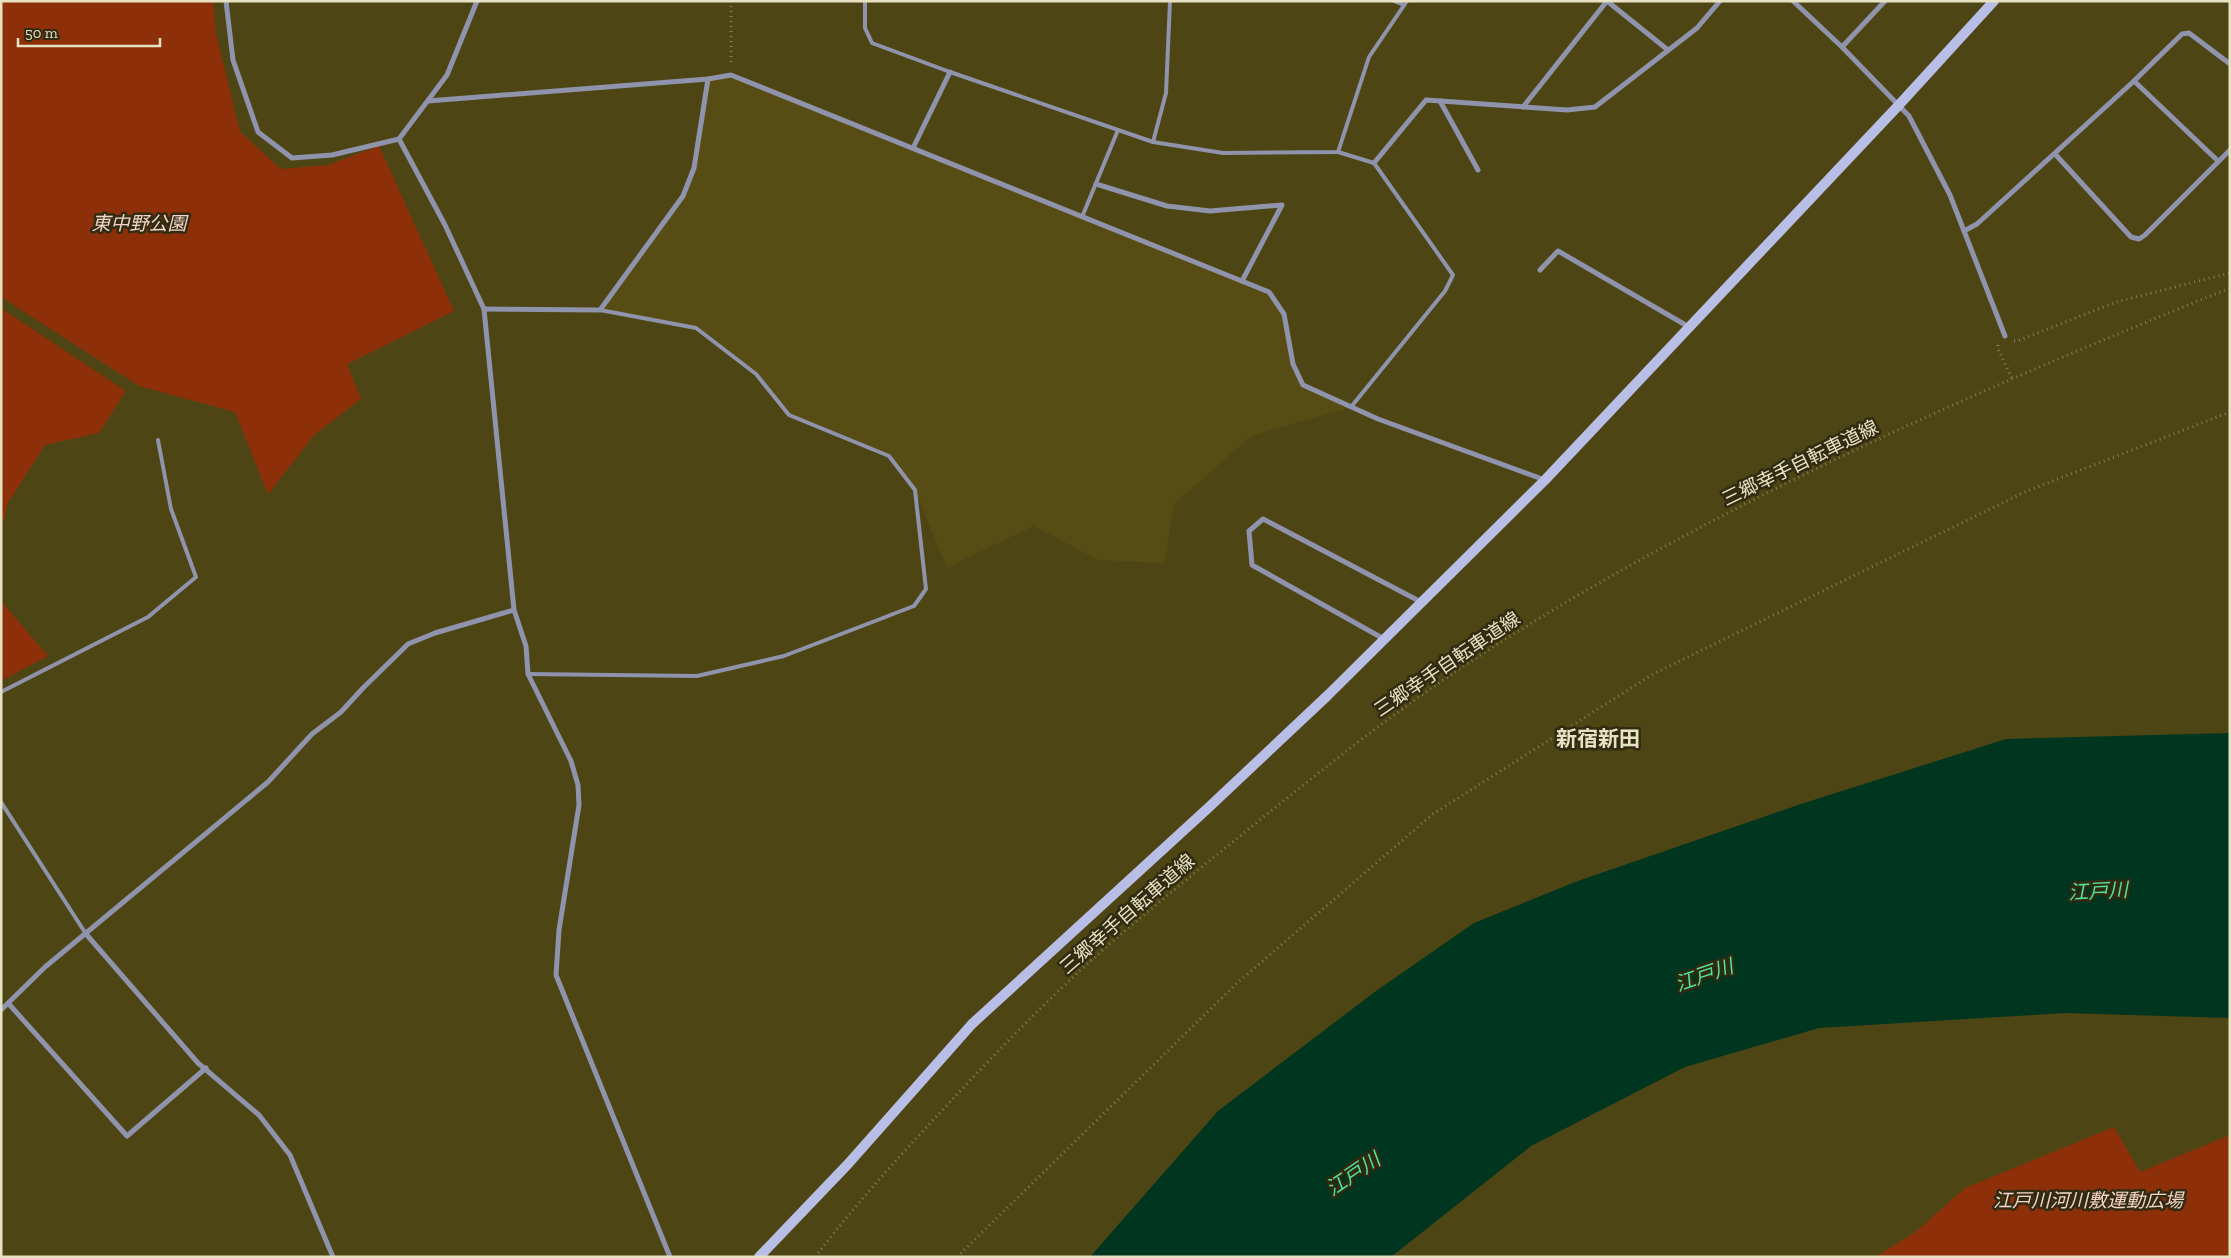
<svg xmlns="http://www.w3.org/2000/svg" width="2231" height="1258" viewBox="0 0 2231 1258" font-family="'Zilla Slab','Noto Sans JP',serif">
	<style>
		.built { fill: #574d14 }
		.green { fill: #8d3009 }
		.water { fill: #00351f }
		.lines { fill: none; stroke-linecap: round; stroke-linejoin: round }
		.path { stroke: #867e54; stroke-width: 3; stroke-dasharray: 1 4; stroke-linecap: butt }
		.lane { stroke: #8f93ac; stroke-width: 4 }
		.street { stroke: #8f93ac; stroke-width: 5 }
		.secondary { stroke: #b9bee7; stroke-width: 10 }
		.labels { text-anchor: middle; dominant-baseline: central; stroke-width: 5; stroke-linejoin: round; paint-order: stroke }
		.park-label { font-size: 19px; font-style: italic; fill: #f4d3c8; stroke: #302b11 }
		.street-label { font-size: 19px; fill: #e7e2c2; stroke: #302b11 }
		.water-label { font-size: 20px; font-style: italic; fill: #4fe39e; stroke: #302b11 }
		.quarter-label { font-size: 21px; font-weight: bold; fill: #e7e2c2; stroke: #302b11 }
	</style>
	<rect width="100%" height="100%" fill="#4e4514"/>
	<path class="built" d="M731 75 1269 292 1284 314 1293 364 1303 385 1351 407 1251 436 1174 504 1164 563 1099 560 1033 526 947 568 915 490 889 456 789 415 756 374 696 328 600 310 683 196 694 168 708 79Z"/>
	<g class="green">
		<path d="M1 1H213L216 34 240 132 281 169 328 165 379 146 454 311 347 364 361 399 315 434 268 494 235 412 139 386 1 297Z"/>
		<path d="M1 308 126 391 99 433 45 445 8 503 1 530Z"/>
		<path d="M1 601 48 656 1 681Z"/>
		<path d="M2114 1127 2140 1172 2230 1135V1257H1875L1914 1233 1965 1188Z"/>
	</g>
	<path class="water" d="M2230 733V1018L2065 1013 1819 1028 1685 1067 1531 1146 1391 1257H1090L1218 1111 1376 991 1474 923 1575 882 1801 804 2006 739Z"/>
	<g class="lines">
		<g class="path">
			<path d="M731 1V63"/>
			<path d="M2014 341 2020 340 2116 302 2230 273"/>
			<path d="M1998 345V349L2012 378"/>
			<path d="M815 1257C849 1213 885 1172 923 1131 970 1080 1018 1029 1069 981 1113 939 1161 901 1208 862 1303 785 1397 707 1501 642 1730 498 1980 389 2230 288"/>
			<path d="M957 1257 1236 984 1433 814 1653 674 2027 491 2230 412"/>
		</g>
		<g class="lane">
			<path d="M865 1V28L872 43 950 72 1153 142 1223 153 1338 152 1369 57 1407 1"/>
			<path d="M1394 1 1404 5"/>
			<path d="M1153 142 1166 93 1170 1"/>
			<path d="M1338 152 1374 163 1453 275 1445 291 1351 407"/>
			<path d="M1082 217 1118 130"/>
			<path d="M528 674 697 676 784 656 914 606 926 589 915 490 889 456 789 415 756 374 696 328 600 310"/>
			<path d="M1 692 148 617 196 577 171 509 158 440"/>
			<path d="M1 802 86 934"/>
		</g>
		<g class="street">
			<path d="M226 1 233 60 258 132 292 158 332 155 399 139"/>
			<path d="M477 1 447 75 399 139 445 225 484 309 514 610 526 646 528 674 571 761 578 785 579 805 559 930 556 975 670 1257"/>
			<path d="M1793 1 1842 47 1909 116 1950 195 2005 336"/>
			<path d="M1842 47 1885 1"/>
			<path d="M2134 81 2218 161"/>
			<path d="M428 101 708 79"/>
			<path d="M1440 101 1478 170"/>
			<path d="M1523 107 1607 1 1668 50"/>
			<path d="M913 148 950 72"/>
			<path d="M2055 154 2131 237 2139 239 2145 235 2230 150"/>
			<path d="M1374 163 1426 100 1567 110 1595 107 1697 28 1720 1"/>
			<path d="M1096 184 1167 206 1210 211 1282 205 1242 281"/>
			<path d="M1964 231 1977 224 2134 81 2182 34 2189 33 2230 64"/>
			<path d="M1540 270 1558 251 1689 327"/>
			<path d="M484 309 600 310 683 196 694 168 708 79 731 75 1269 292 1284 314 1293 364 1303 385 1378 419 1545 480"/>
			<path d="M1384 639 1252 565 1249 531 1263 519 1421 602"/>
			<path d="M86 934 198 1063 259 1115 290 1155 333 1257"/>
			<path d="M8 1003 127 1136 206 1068"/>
			<path d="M1 1010 45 967 268 782 312 734 341 712 363 688 408 644 435 633 514 610"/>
		</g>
		<path class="secondary" d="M759 1257 848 1164 972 1024 1207 809 1327 696 1545 480 1898 106 1994 1"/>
	</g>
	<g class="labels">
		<g class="park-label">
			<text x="139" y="223">東中野公園</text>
			<text x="2088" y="1200">江戸川河川敷運動広場</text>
		</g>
		<g class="street-label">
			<text transform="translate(1800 463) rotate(-26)">三郷幸手自転車道線</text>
			<text transform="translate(1447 664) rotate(-34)">三郷幸手自転車道線</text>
			<text transform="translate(1127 914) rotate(-41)">三郷幸手自転車道線</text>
		</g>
		<g class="water-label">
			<text transform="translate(2098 891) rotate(-3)">江戸川</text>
			<text transform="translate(1704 975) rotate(-19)">江戸川</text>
			<text transform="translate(1353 1174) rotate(-34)">江戸川</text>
		</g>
		<g class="quarter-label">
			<text x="1598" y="738">新宿新田</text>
		</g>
	</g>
	<rect width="2231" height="1258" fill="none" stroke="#e7e2c2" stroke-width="5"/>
	<path d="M18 38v8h142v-8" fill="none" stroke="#e7e2c2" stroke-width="2.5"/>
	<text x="25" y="38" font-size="15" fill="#e7e2c2" stroke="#302b11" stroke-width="4" paint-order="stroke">50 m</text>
</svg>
